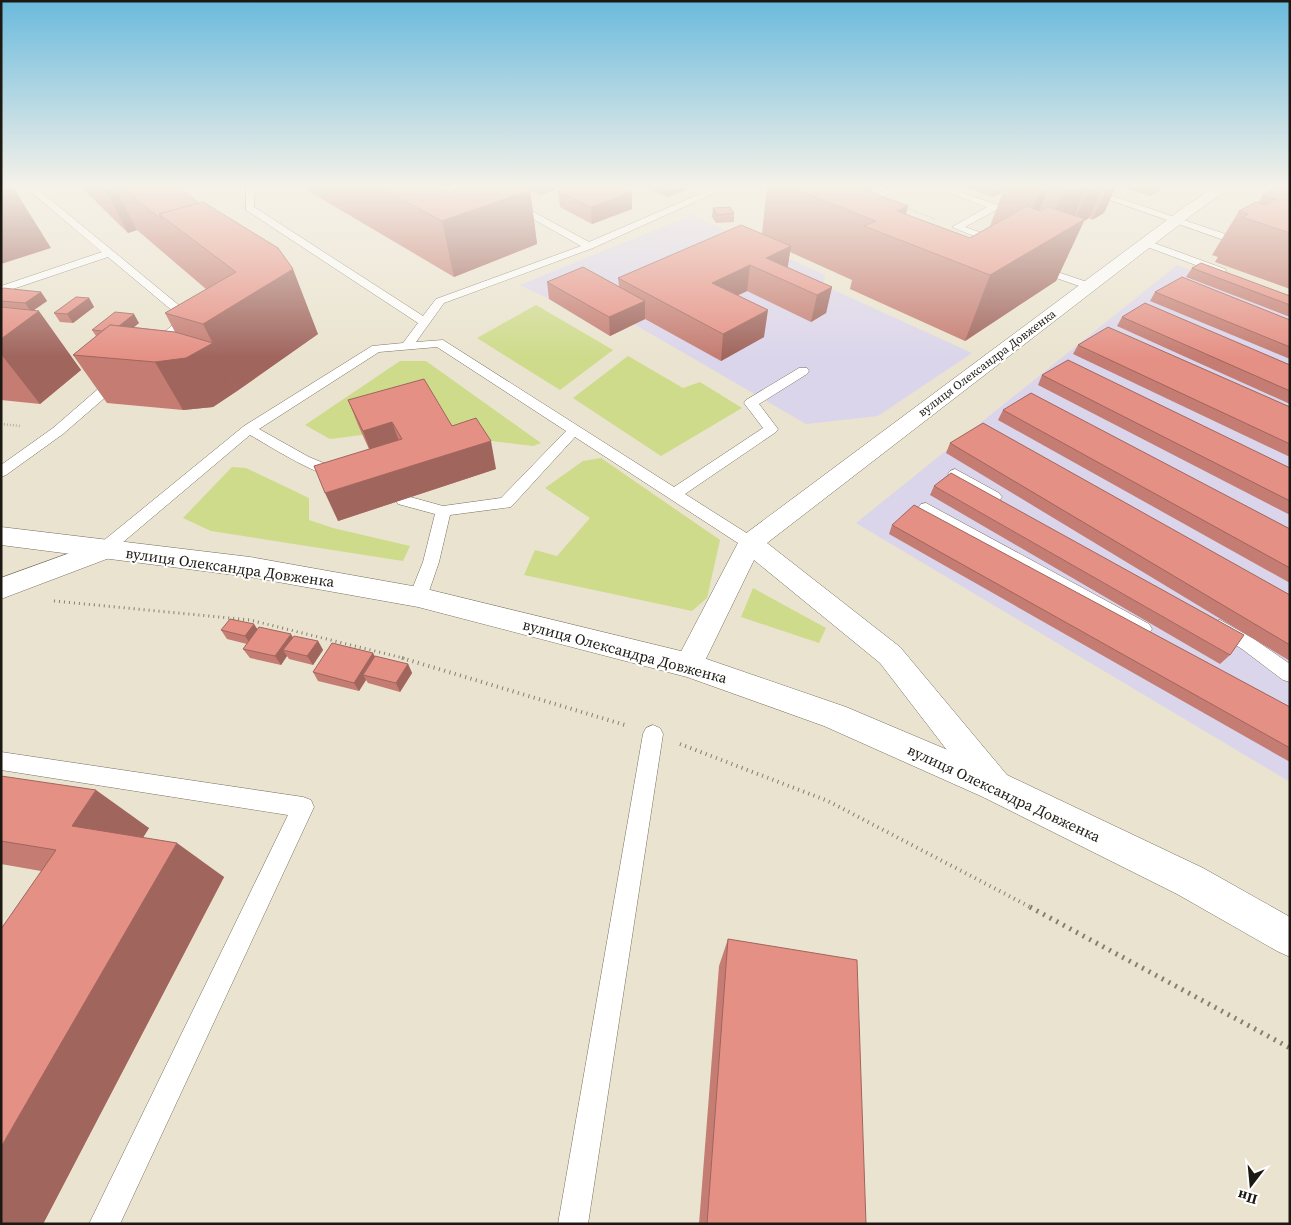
<svg xmlns="http://www.w3.org/2000/svg" width="1291" height="1225" viewBox="0 0 1291 1225" font-family="'Source Serif 4',serif">
	<style>
		.industrial { fill: #dbd5eb }
		.green { fill: #cedb8b }
		.lines { fill: none; stroke-linecap: round; stroke-linejoin: round }
		.service-casing { stroke: #76705e; stroke-width: 1 }
		.minor-casing { stroke: #76705e; stroke-width: 1 }
		.primary-casing { stroke: #76705e; stroke-width: 1 }
		.path-far4 { stroke: #847f71; stroke-width: 2; stroke-dasharray: 0.5 2; stroke-linecap: butt }
		.path-far3 { stroke: #847f71; stroke-width: 2.5; stroke-dasharray: 0.5 2.5; stroke-linecap: butt }
		.path-far2 { stroke: #847f71; stroke-width: 3; stroke-dasharray: 1 4; stroke-linecap: butt }
		.path-far1 { stroke: #847f71; stroke-width: 4; stroke-dasharray: 1 4.5; stroke-linecap: butt }
		.path { stroke: #847f71; stroke-width: 5; stroke-dasharray: 2 5.5; stroke-linecap: butt }
		.service { fill: #fff; fill-rule: evenodd }
		.minor { fill: #fff; fill-rule: evenodd }
		.primary { fill: #fff; fill-rule: evenodd }
		.wall { fill: #c57c72 }
		.shaded-wall { fill: #a0655d }
		.building { fill: #e59085; stroke: #a0655d }
		.labels { text-anchor: middle; dominant-baseline: central; stroke-width: 4; stroke-linejoin: round; paint-order: stroke }
		.far-street-label { font-size: 12px; fill: #1c1912; stroke: #fff }
		.street-label { font-size: 15px; fill: #1c1912; stroke: #fff }
	</style>
	<rect width="100%" height="100%" fill="#eae3cf"/>
	<g class="industrial">
		<path d="M692 215 825 275 823 285 972 353 878 416 806 424 634 324 610 336 549 299 520 285Z"/>
		<path d="M1177 265 1290 307V782L856 523Z"/>
	</g>
	<g class="green">
		<path d="M536 305 613 350 560 390 477 338Z"/>
		<path d="M628 356 683 388 700 382 742 408 661 456 573 398Z"/>
		<path d="M400 361H426L541 443 533 446 449 436 362 435 330 439 305 425Z"/>
		<path d="M601 458 720 540 707 598 692 611 524 575 535 550 557 556 590 518 545 488 583 461Z"/>
		<path d="M232 467 246 468 309 498V520L333 528 410 546 403 561 211 531 183 518Z"/>
		<path d="M753 588 826 628 819 643 741 617Z"/>
	</g>
	<g class="lines">
		<defs>
			<g id="service">
				<path d="M24 186H34L192 316 194 318 192 320 158 350H150L148 347 150 344 181 318 108 257 1 293V286L102 252Z"/>
				<path d="M246 186H254V207L423 316 436 299 581 246 475 186H486L589 242 718 186H730L593 248 444 303 416 342 443 340 674 487 763 428 744 403 746 400 799 368H807L809 371 807 374 759 404 778 429 776 432 685 494 756 539 758 543 756 547 750 549 744 547 575 437 511 507 450 515 439 562 427 597 424 602 418 604 412 602 409 597 423 562 435 514 398 504 395 500 398 496 403 495 443 506 501 498 566 431 437 347 379 352 259 429 309 457 343 471 345 474 343 477C325 482 268 445 250 435L109 554 103 556 97 554 95 550 97 546 244 426 372 346 403 343 418 323 246 210Z"/>
				<path d="M892 186H904L879 199 876 200 871 197Z"/>
				<path d="M930 186H943L998 205V209L965 227 994 237V241H986L952 227 987 207Z"/>
				<path d="M1070 186H1083L1249 242 1250 244 1249 246H1241Z"/>
				<path d="M1146 240 1225 269 1226 271 1225 273H1217L1142 245 1141 243Z"/>
				<path d="M1037 265 1093 284 1094 286 1093 288H1085L1033 270 1032 268Z"/>
				<path d="M118 375 124 379 123 382 63 434 6 475 1 477V465L53 428 113 376Z"/>
				<path d="M955 469 999 493 1002 497 999 501H989L950 477 948 474 950 471Z"/>
				<path d="M926 503 1149 624 1152 629 1149 634 1143 636 1137 634 921 512 918 508 921 504Z"/>
				<path d="M1220 620 1254 639 1290 664V682L1283 680 1242 649 1214 632 1211 627 1214 622Z"/>
				<path d="M653 725 660 728 663 734 588 1224H558L643 734 646 728Z"/>
				<path d="M1 752 303 797 311 800 314 807 120 1224H89L288 815 1 770Z"/>
			</g>
			<g id="minor">
				<path d="M1216 186H1233L1197 211 767 543 900 647 1007 775 1011 786 1007 797 995 801 983 797 880 663 754 560 699 673 689 677 679 673 674 665 741 537 1187 205Z"/>
				<path d="M103 541 112 543 116 550 112 557 1 599V578Z"/>
			</g>
			<path id="primary" d="M1 527 250 557 418 587 689 653 846 707 1007 775 1203 868 1290 917V957L1277 951 1177 894 983 797 824 726 687 677 418 607 250 577 1 545Z"/>
		</defs>
		<use href="#service" class="service-casing"/>
		<use href="#minor" class="minor-casing"/>
		<use href="#primary" class="primary-casing"/>
		<path class="path-far4" d="M906 208 935 219"/>
		<path class="path-far3" d="M1 424 20 426"/>
		<path class="path-far2" d="M54 601 250 620 407 659"/>
		<g class="path-far1">
			<path d="M402 658 625 725"/>
			<path d="M680 744 828 801 1032 908"/>
		</g>
		<path class="path" d="M1030 907 1290 1048"/>
		<use href="#service" class="service"/>
		<use href="#minor" class="minor"/>
		<use href="#primary" class="primary"/>
	</g>
	<g class="wall">
		<path d="M83 186H178L318 334 237 391 213 407 183 410 107 403 73 355 96 336 92 330 139 323 134 327 175 332 165 313 206 289 137 230 128 233 87 193Z"/>
		<path d="M300 186H435L448 193 467 186H566L540 195 530 190 537 244 454 277Z"/>
		<path d="M642 186H697L667 197Z"/>
		<path d="M767 186H873L871 193 905 214 970 238 990 226 1003 192 993 197 962 186H1116L1104 213 1092 220 1089 218 1084 221 1056 281 965 341 850 289 852 280 790 252 787 267 832 287 826 313 811 322 747 291 738 295 764 337 721 361 645 319 610 336 549 299 547 282 619 286 618 278 762 234Z"/>
		<path d="M1119 186H1166L1150 196Z"/>
		<path d="M1290 186V289L1215 262 1218 257 1212 255 1239 211 1258 203 1263 195Z"/>
		<path d="M558 191 632 192V209L592 224 560 207Z"/>
		<path d="M713 208 734 213V222L716 223 712 217Z"/>
		<path d="M1192 268 1290 296V317L1186 277Z"/>
		<path d="M1 290 41 292 47 301 34 310 81 370 40 404 1 400Z"/>
		<path d="M1155 292 1290 320V359L1150 301Z"/>
		<path d="M89 298 94 307 73 323 60 322 54 313Z"/>
		<path d="M1122 317 1290 365V404L1117 326Z"/>
		<path d="M1078 345 1290 407V457L1073 354Z"/>
		<path d="M1042 375 1290 468V515L1038 385Z"/>
		<path d="M348 400 452 426 496 469 338 521 369 449 359 427Z"/>
		<path d="M1003 410 1290 529V583L998 420Z"/>
		<path d="M950 443 1290 595V661L946 453Z"/>
		<path d="M934 486 1230 655 1220 664 930 495Z"/>
		<path d="M892 525 1290 707V762L889 534Z"/>
		<path d="M258 629 293 637 318 641 323 650 313 665 289 659 287 656 281 665 250 658 243 649 247 644 227 639 221 630Z"/>
		<path d="M373 653 375 657 408 664 412 673 400 692 368 683 366 680 359 691 318 681 313 672Z"/>
		<path d="M1 776 149 828 143 837 224 877 43 1224H1L41 871 1 864Z"/>
		<path d="M728 939 866 1224H699L719 966Z"/>
	</g>
	<g class="shaded-wall">
		<path d="M103 186H114L137 230 128 233Z"/>
		<path d="M539 186H566L540 195Z"/>
		<path d="M667 186H697L667 197Z"/>
		<path d="M838 186H873L866 217Z"/>
		<path d="M997 186H1005L1003 192 993 197Z"/>
		<path d="M1073 186H1088L1069 228 1072 226 1090 186H1103L1089 218 1084 221 1056 281 965 341 990 275 1041 245 1063 191Z"/>
		<path d="M1108 186H1116L1104 213 1092 220Z"/>
		<path d="M1155 186H1166L1150 196Z"/>
		<path d="M13 187 51 248 1 264V191Z"/>
		<path d="M1049 187 1025 247 1015 253 1039 192Z"/>
		<path d="M530 190 537 244 454 277 442 221Z"/>
		<path d="M632 192V209L592 224 591 207Z"/>
		<path d="M908 206 899 240 897 211Z"/>
		<path d="M791 246 787 272 766 258Z"/>
		<path d="M750 265 747 291 710 309 712 283Z"/>
		<path d="M293 269 318 334 237 391 203 324Z"/>
		<path d="M832 287 826 313 811 322 817 295Z"/>
		<path d="M41 292 47 301 31 312 25 303Z"/>
		<path d="M89 298 94 307 73 323 67 314Z"/>
		<path d="M645 301V319L610 336 609 317Z"/>
		<path d="M768 310 764 337 721 361 723 334Z"/>
		<path d="M39 311 81 370 40 404 1 354V339Z"/>
		<path d="M134 314 139 323 117 341 111 332Z"/>
		<path d="M213 343 237 391 213 407 183 410 155 362Z"/>
		<path d="M392 422 402 450 373 458 363 431Z"/>
		<path d="M491 441 496 469 338 521 325 493Z"/>
		<path d="M254 624 260 633 251 645 245 636Z"/>
		<path d="M291 634 296 643 283 650 287 656 281 665 275 656Z"/>
		<path d="M318 641 323 650 313 665 307 656Z"/>
		<path d="M373 653 377 661 363 675 366 680 359 691 354 683Z"/>
		<path d="M408 664 412 673 400 692 396 683Z"/>
		<path d="M96 790 149 828 128 862 72 826Z"/>
		<path d="M177 843 224 877 43 1224H1V1147Z"/>
	</g>
	<g class="building">
		<path d="M1 186H11L13 187 1 191Z"/>
		<path d="M120 186H178L199 203 159 214 162 220Z"/>
		<path d="M377 186H435L448 193 467 186H523L530 190 442 221Z"/>
		<path d="M572 186H618L632 192 591 207 558 191Z"/>
		<path d="M786 186H854L908 206 897 211 970 238 1027 206 1040 211 1048 207 1085 219 990 275 864 226 876 221Z"/>
		<path d="M1020 186H1073L1063 191 1049 187 1039 192Z"/>
		<path d="M1277 186H1290V233L1242 217 1248 214 1239 211 1256 202 1265 205 1275 199 1263 195Z"/>
		<path d="M203 202 278 248 293 269 203 324 165 313 236 272 159 214Z"/>
		<path d="M730 207 734 213 717 215 713 208Z"/>
		<path d="M741 225 791 246 766 258 832 287 817 295 750 265 712 283 768 310 723 334 618 278Z"/>
		<path d="M1201 263 1290 296V305L1192 268Z"/>
		<path d="M583 267 645 301 609 317 547 282Z"/>
		<path d="M1182 277 1290 320V347L1155 292Z"/>
		<path d="M3 288 41 292 25 303 1 301V290Z"/>
		<path d="M76 297 89 298 67 314 54 313Z"/>
		<path d="M1145 303 1290 365V391L1122 317Z"/>
		<path d="M1 307 39 311 1 339Z"/>
		<path d="M115 312 134 314 119 326 110 325 102 331 92 330Z"/>
		<path d="M110 325 175 332 213 343 186 358 155 362 73 355Z"/>
		<path d="M1108 327 1290 407V444L1078 345Z"/>
		<path d="M1068 360 1290 468V501L1042 375Z"/>
		<path d="M424 379 452 426 476 418 491 441 325 493 314 466 402 439 392 422 363 431 348 400Z"/>
		<path d="M1031 393 1290 529V568L1003 410Z"/>
		<path d="M983 423 1290 595V645L950 443Z"/>
		<path d="M951 473 1244 635 1230 655 934 486Z"/>
		<path d="M914 505 1290 707V748L892 525Z"/>
		<path d="M230 619 254 624 245 636 221 630Z"/>
		<path d="M259 627 291 634 275 656 243 649Z"/>
		<path d="M294 636 318 641 307 656 283 650Z"/>
		<path d="M332 643 373 653 354 683 313 672Z"/>
		<path d="M375 656 408 664 396 683 363 675Z"/>
		<path d="M1 776 96 790 72 826 177 843 1 1147V929L56 850 1 841Z"/>
		<path d="M728 939 857 960 866 1224H707Z"/>
	</g>
	<linearGradient id="sky" x2="0" y2="1"><stop stop-color="#6abadd"/><stop offset="0.52" stop-color="#f6f2e9"/><stop offset="1" stop-color="#f6f2e9" stop-opacity="0"/></linearGradient>
	<rect width="1291" height="358" fill="url(#sky)"/>
	<g class="labels">
		<g class="far-street-label">
			<text transform="translate(987 363) rotate(-37)">вулиця Олександра Довженка</text>
		</g>
		<g class="street-label">
			<text transform="translate(230 567) rotate(8)">вулиця Олександра Довженка</text>
			<text transform="translate(625 651) rotate(15)">вулиця Олександра Довженка</text>
			<text transform="translate(1004 793) rotate(25)">вулиця Олександра Довженка</text>
		</g>
	</g>
	<rect width="1291" height="1225" fill="none" stroke="#1c1912" stroke-width="5"/>
	<g transform="translate(1251 1185) rotate(196)" stroke="#ffffff" stroke-width="4" paint-order="stroke">
	<path d="M0-4L9 19L0 12L-9 19Z" fill="#1c1912"/>
	<text y="-8" font-size="14" font-weight="bold" text-anchor="middle" fill="#1c1912">Пн</text>
	</g>
</svg>
